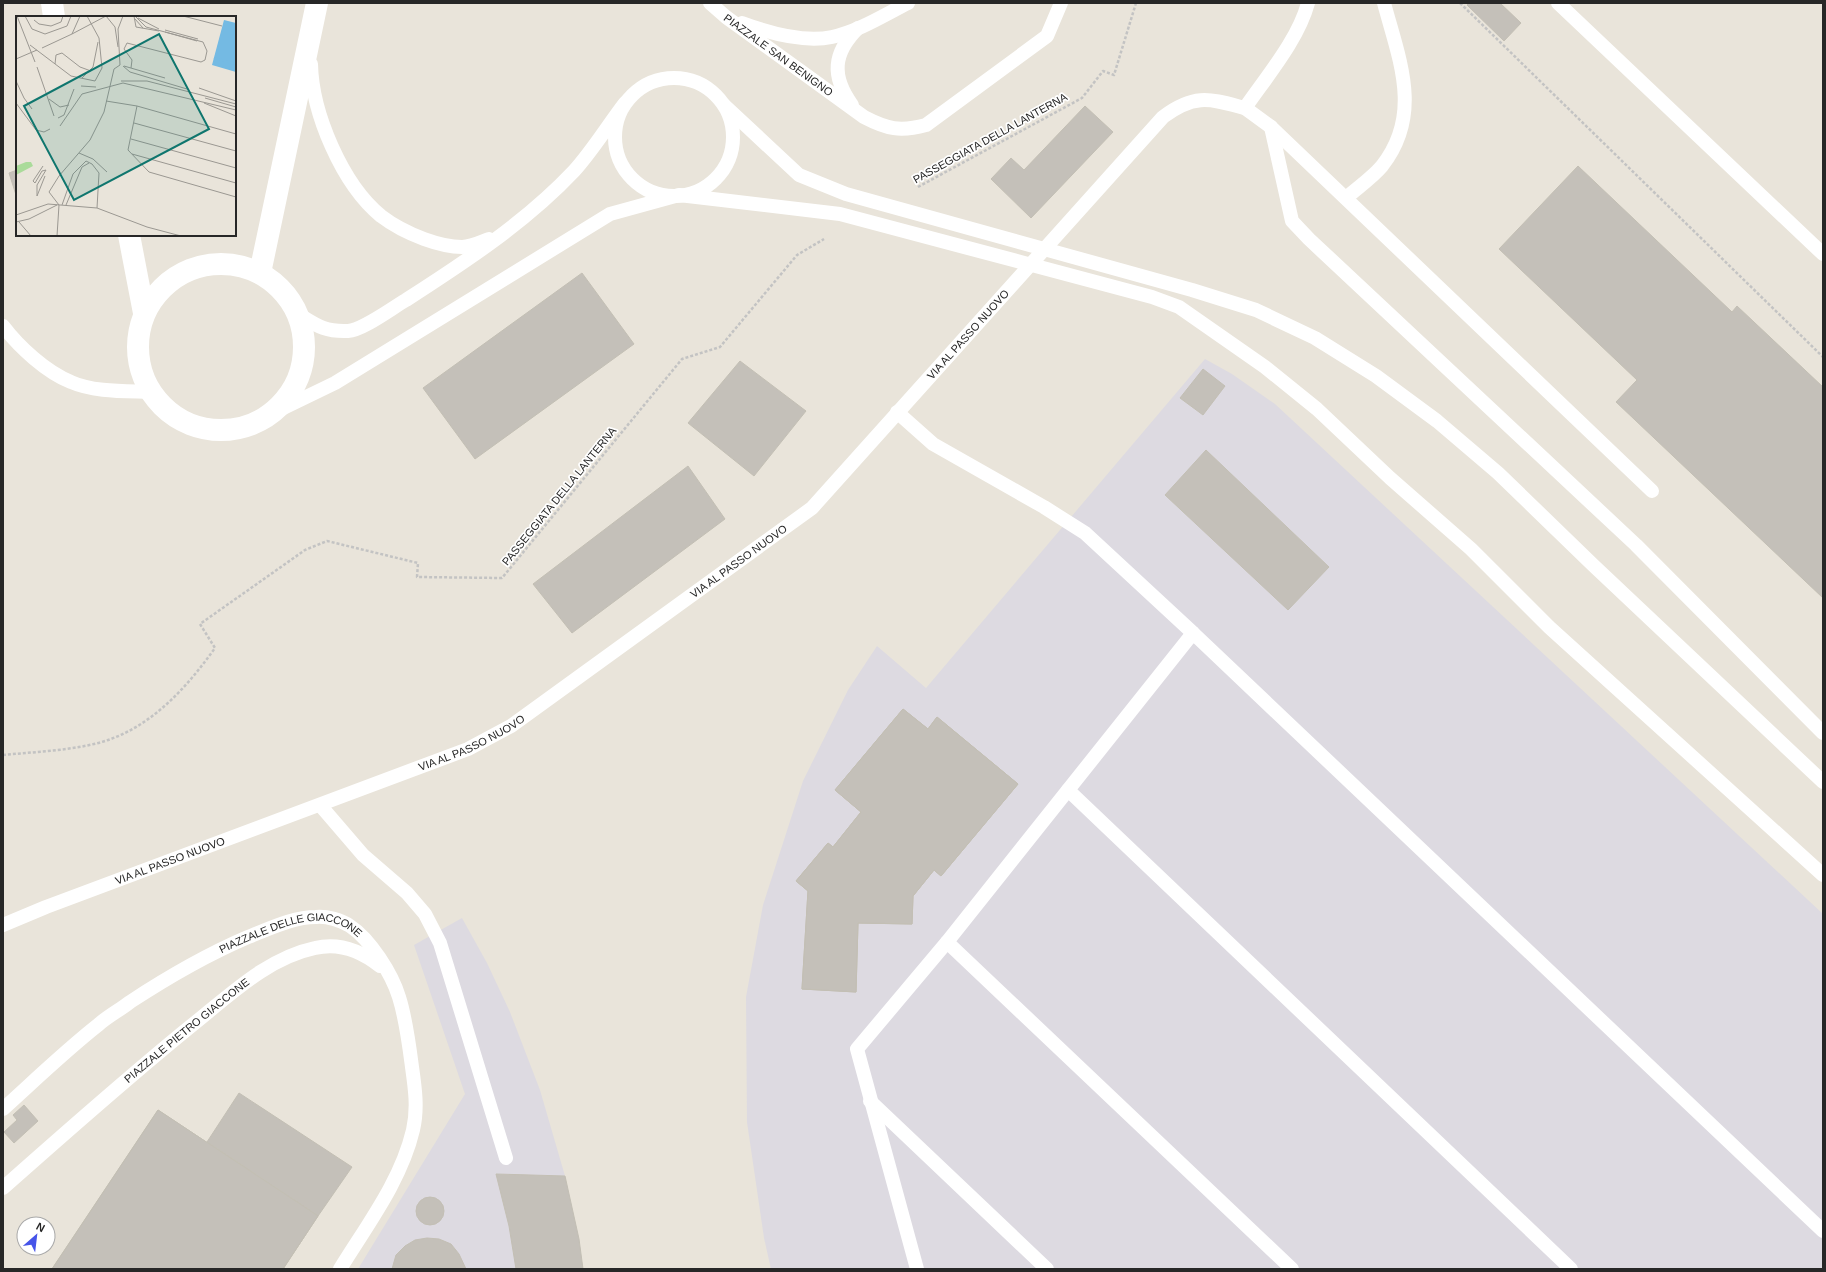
<svg xmlns="http://www.w3.org/2000/svg" width="1826" height="1272" viewBox="0 0 1826 1272" font-family="Arial,sans-serif">
	<style>
		.industrial { fill: #dddae1 }
		.building { fill: #c4c0b9; stroke: #c3bfb4 }
		.lines { fill: none; stroke-linecap: round; stroke-linejoin: round }
		.path { stroke: #c3c3c3; stroke-width: 2.5; stroke-dasharray: 3 2; stroke-linecap: butt }
		.lane { stroke: #fff; stroke-width: 14 }
		.street { stroke: #fff; stroke-width: 22 }
		.labels { text-anchor: middle; dominant-baseline: central; stroke-width: 3.5; stroke-linejoin: round; paint-order: stroke }
		.street-label { font-size: 11px; fill: #272727; stroke: #fff }
		.inset-river { fill: none; stroke: #74bae3; stroke-width: 2 }
		.inset-road { fill: none; stroke: #9b9892; stroke-width: 1 }
		.view { fill: #0f766e; fill-opacity: 0.15; stroke: #0f766e; stroke-width: 2 }
		.inset-edge { fill: none; stroke: #272727; stroke-width: 2 }
	</style>
	<rect width="100%" height="100%" fill="#e9e4da"/>
	<g class="industrial">
		<path d="M1205 359 1232 374 1275 404 1823 914V1269H771L764 1238 747 1122 746 997 763 905 803 781 848 690 877 646 926 688Z"/>
		<path d="M462 918 487 963 510 1012 540 1090 565 1176 579 1239 583 1269H358L465 1094 414 945Z"/>
	</g>
	<g class="building">
		<path d="M1469 3H1500L1521 23 1504 41 1467 5Z"/>
		<path d="M1085 106 1113 132 1031 218 991 179 1011 158 1024 170Z"/>
		<path d="M1578 166 1732 312 1737 306 1823 387V598L1616 402 1637 380 1499 249Z"/>
		<path d="M17 170V198L9 173Z"/>
		<path d="M582 273 634 344 475 459 423 388Z"/>
		<path d="M740 361 806 411 754 476 688 423Z"/>
		<path d="M1203 369 1225 386 1203 415 1180 398Z"/>
		<path d="M1206 450 1329 567 1288 610 1165 495Z"/>
		<path d="M688 466 725 519 572 633 533 584Z"/>
		<path d="M903 709 928 729 937 717 1018 784 941 876 934 870 913 896 912 924 858 923 856 992 802 989 808 891 796 881 828 843 833 847 861 812 835 790Z"/>
		<path d="M903 709 928 729 937 717 1018 784 941 876 934 870 913 896 912 924 858 923 856 992 802 989 808 891 796 881 828 843 833 847 861 812 835 790Z"/>
		<path d="M239 1093 352 1167 318 1216 207 1142Z"/>
		<path d="M24 1105 38 1121 14 1143 4 1132 17 1120 13 1115Z"/>
		<path d="M158 1110 318 1216 283 1269H207L225 1242 177 1210 138 1269H52Z"/>
		<path d="M158 1110 318 1216 283 1269H52Z"/>
		<path d="M496 1174 565 1176 579 1239 583 1269H516L509 1226Z"/>
		<circle cx="430" cy="1211" r="14"/>
		<path d="M427 1238 439 1239 451 1244 459 1254 466 1269H392L396 1255 405 1246 415 1240Z"/>
	</g>
	<g class="lines">
		<g class="path">
			<path d="M1460 3 1823 357"/>
			<path d="M918 187 1082 98 1103 71 1114 75 1136 3"/>
			<path d="M3 755C33 752 64 751 94 744 147 732 185 690 215 648L200 624 305 550 327 541 418 563 417 577 502 578 682 359 720 347 797 255 824 239"/>
		</g>
		<g class="lane">
			<path id="s1" d="M710 3 726 17 864 117C887 129 900 132 926 125L1047 36 1061 3"/>
			<path d="M1558 3 1823 254"/>
			<path d="M742 23C769 33 803 43 832 37 859 31 884 15 908 3"/>
			<path d="M311 64C312 113 342 184 381 216 394 226 408 233 424 239 435 243 450 247 462 247 471 247 481 242 489 239"/>
			<circle cx="674" cy="137" r="59"/>
			<path d="M724 105 799 175 846 194 1192 290 1256 310 1315 338 1376 376 1437 421 1498 473 1593 565 1823 782"/>
			<path d="M852 105C831 76 833 53 858 28"/>
			<path d="M1245 108 1271 127 1652 491"/>
			<path d="M1271 127 1292 221 1309 239 1636 545 1823 733"/>
			<path d="M1346 198C1357 188 1372 178 1382 166 1423 114 1399 59 1384 3"/>
			<path d="M298 314C316 325 324 332 348 331 363 330 392 308 406 300 465 262 526 222 574 171 593 150 608 125 625 103"/>
			<path d="M3 326C19 347 46 372 71 382 93 392 126 391 150 392"/>
			<path d="M897 412 933 444 1044 507 1085 533 1193 633"/>
			<path d="M271 414 335 383 610 214 679 195 840 214 1152 297 1179 307 1265 367 1317 409 1390 478 1471 549 1549 627 1823 875"/>
			<path d="M1068 790 1571 1269"/>
			<path d="M320 805 363 855 407 893 425 914 440 943 506 1158"/>
			<path id="s2" d="M3 925 46 907 468 749 511 726 812 508 1163 117C1195 93 1210 99 1245 108 1267 76 1298 40 1308 3"/>
			<path d="M947 942 1292 1269"/>
			<path d="M870 1101 1047 1269"/>
			<path id="s3" d="M3 1109C34 1081 65 1051 98 1025 108 1016 120 1010 130 1002 168 977 206 955 248 937 269 929 293 917 316 917 327 916 341 920 350 926 370 939 392 974 399 997 406 1019 409 1044 412 1067 415 1088 418 1109 413 1130 401 1181 367 1225 340 1269"/>
			<path id="s4" d="M3 1188C65 1133 127 1078 191 1026 229 996 267 958 315 948 340 942 361 951 380 966"/>
			<path d="M917 1269 857 1049 947 942 1193 633 1823 1231"/>
		</g>
		<g class="street">
			<path d="M52 3 54 17"/>
			<path d="M129 235 144 313"/>
			<circle cx="221" cy="347" r="83"/>
			<path d="M260 273 317 3"/>
		</g>
	</g>
	<g class="labels">
		<g class="street-label">
			<text stroke="none"><textPath href="#s1" startOffset="86">PIAZZALE SAN BENIGNO</textPath></text>
			<text transform="translate(990 138) rotate(-29)">PASSEGGIATA DELLA LANTERNA</text>
			<text stroke="none"><textPath href="#s2" startOffset="1151">VIA AL PASSO NUOVO</textPath></text>
			<text transform="translate(559 496) rotate(-51)">PASSEGGIATA DELLA LANTERNA</text>
			<text stroke="none"><textPath href="#s2" startOffset="827">VIA AL PASSO NUOVO</textPath></text>
			<text stroke="none"><textPath href="#s2" startOffset="503">VIA AL PASSO NUOVO</textPath></text>
			<text stroke="none"><textPath href="#s2" startOffset="179">VIA AL PASSO NUOVO</textPath></text>
			<text stroke="none"><textPath href="#s3" startOffset="346">PIAZZALE DELLE GIACCONE</textPath></text>
			<text stroke="none"><textPath href="#s4" startOffset="242">PIAZZALE PIETRO GIACCONE</textPath></text>
		</g>
	</g>
	<g transform="translate(16 16)">
		<rect width="220" height="220" fill="#e9e4da"/>
		<path d="M10 146H15L17 150 0 159V150Z" fill="#aadb9a"/>
		<path d="M208 4 220 7V56L196 49Z" fill="#74bae3"/>
		<path class="inset-river" d="M198 42 220 48"/>
		<path class="inset-road" d="M1 0 19 46M9 0 16 13 29 18 51 10 55 0M90 0 99 11 102 31M118 0 120 11 143 15M167 0 206 10M122 2 143 13M119 3 127 12M18 4 23 8 35 10 45 6 47 0M149 14 182 23M149 16 181 25M56 18 90 0M14 29 55 60 79 65 86 52 83 22 71 0M26 32 56 18 64 0M0 43 21 34M39 48 40 39 46 37 64 51 75 55M107 50 114 56 171 73M108 50 149 62M21 51 38 100M115 52 116 44 108 33 111 27 185 46 189 44 191 35 187 26 130 11 119 0M66 62 77 51 82 26M0 65 8 82 16 93M105 65H131L220 88M65 70 80 71M183 72 220 85M189 82 220 91M33 83 44 91 53 89M90 85 121 90M0 87 20 114 28 116 34 113M188 87 220 100M42 102 48 99 58 73M118 107 220 135M44 110 66 78 107 67 220 94M220 118 121 90 112 134 133 156 220 181M115 123 220 152M63 137 77 143 91 156M116 138 220 167M27 150 17 165 19 167 26 155 30 154 21 169V180L29 160M43 189 33 176 43 160 74 124 88 96 98 53 104 49 102 13 107 0M46 189 57 158 70 145 76 148 83 157 81 192M50 189 66 151 73 147M0 199 32 188 81 192 131 211 165 220M0 206 13 203 41 189M3 206 15 220M41 220 43 189"/>
		<path class="view" d="M143 18 193 113 58 184 8 90Z"/>
		<rect width="220" height="220" class="inset-edge"/>
	</g>
	<rect width="1826" height="1272" fill="none" stroke="#272727" stroke-width="8"/>
	<g transform="translate(36 1236) rotate(28)"><circle r="19" fill="#ffffff" stroke="#a9a9a9"/>
	<path d="M0-3L7 15L0 10L-7 15Z" fill="#4654e9"/>
	<text y="-6" font-size="11" font-weight="bold" text-anchor="middle" fill="#272727">N</text>
	</g>
</svg>
